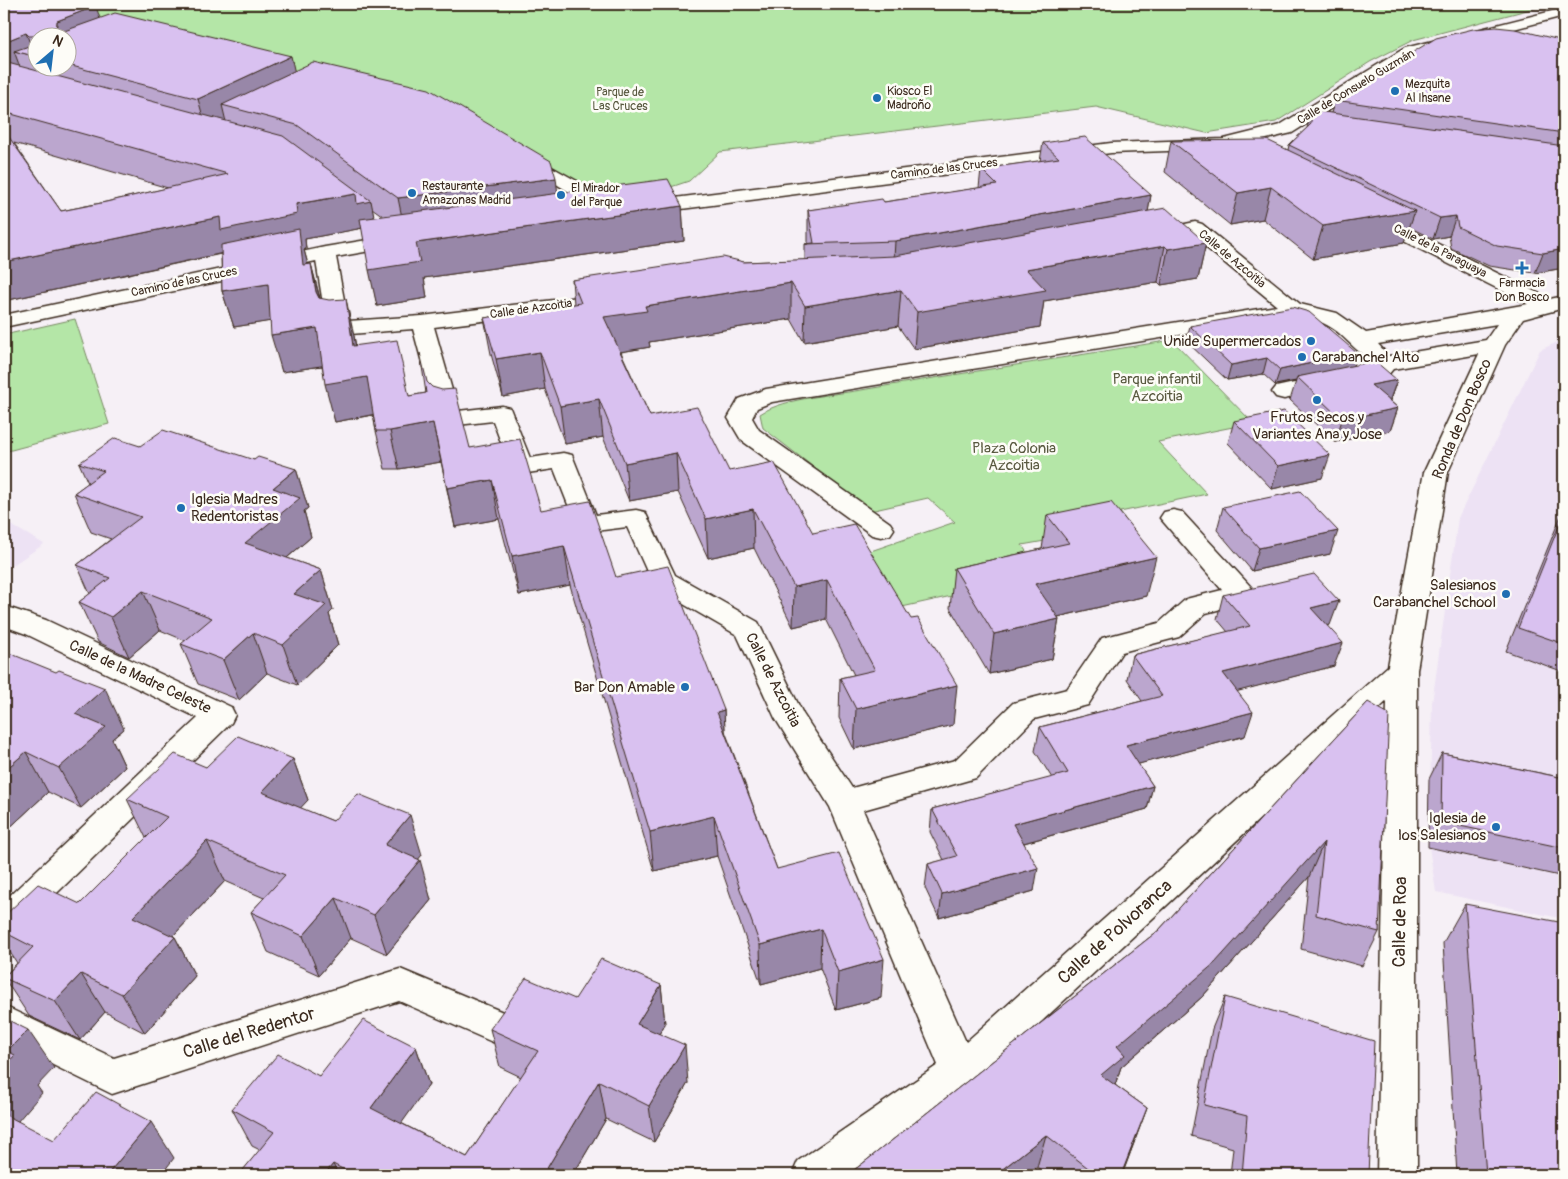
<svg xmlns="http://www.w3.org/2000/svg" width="1568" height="1179" viewBox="0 0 1568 1179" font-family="Pangolin,sans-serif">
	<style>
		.built { fill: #ede2f4 }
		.green { fill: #b4e6a7; stroke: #788862 }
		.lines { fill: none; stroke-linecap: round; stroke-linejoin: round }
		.pedestrian-casing { stroke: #3b2a1e; stroke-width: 3 }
		.minor-casing { stroke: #3b2a1e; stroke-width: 3 }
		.pedestrian { fill: #fdfcf7; fill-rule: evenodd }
		.minor { fill: #fdfcf7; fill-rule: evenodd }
		.wall { fill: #bba6ce; stroke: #3b2a1e; fill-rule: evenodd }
		.shaded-wall { fill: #9887a8; stroke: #3b2a1e }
		.building { fill: #d9c1f0; stroke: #3b2a1e }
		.poi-dot { fill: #1f6fb2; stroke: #fdfcf7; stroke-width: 2 }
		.labels { text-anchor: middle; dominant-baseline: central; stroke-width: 5; stroke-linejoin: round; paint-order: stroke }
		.far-poi-label { font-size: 12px; fill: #3b2a1e; stroke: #fdfcf7; text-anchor: start }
		.far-street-label { font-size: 12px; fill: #3b2a1e; stroke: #fdfcf7 }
		.far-park-label { font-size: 12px; fill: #595940; stroke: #fdfcf7 }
		.poi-label { font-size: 15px; fill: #3b2a1e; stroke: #fdfcf7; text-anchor: end }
		.park-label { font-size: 15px; fill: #595940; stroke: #fdfcf7 }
		.street-label { font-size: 15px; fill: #3b2a1e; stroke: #fdfcf7 }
		.near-street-label { font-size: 18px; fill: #3b2a1e; stroke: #fdfcf7 }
	</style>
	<rect width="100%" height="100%" fill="#f6f0f6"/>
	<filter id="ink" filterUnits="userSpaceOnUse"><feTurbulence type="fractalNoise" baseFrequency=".02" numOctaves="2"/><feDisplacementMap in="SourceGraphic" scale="10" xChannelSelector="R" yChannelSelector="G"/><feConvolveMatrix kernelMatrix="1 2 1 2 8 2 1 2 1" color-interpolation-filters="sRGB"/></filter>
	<g filter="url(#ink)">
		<g class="built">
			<path d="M1564 339V919L1436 892 1429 847 1432 703 1458 518 1540 350Z"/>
			<path d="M4 521 44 544 4 571Z"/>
		</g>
		<g class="green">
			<path d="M28 4H1550L1413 40 1370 62 1276 122 1206 133 1096 107 720 152 689 181 674 186 658 189 589 191 467 114Z"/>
			<path d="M75 319 109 424 4 452V335Z"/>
			<path d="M1172 340 1253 423 1158 442 1207 494 1120 512 1130 526 1022 545 1042 576 893 609 865 553 955 522 928 498 870 511 763 428 760 414C786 397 836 395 867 389 968 372 1070 357 1172 340Z"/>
		</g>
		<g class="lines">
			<defs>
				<path id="pedestrian" d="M523 151 593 190 600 196 611 213 608 217H594L579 198 517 160 514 156 517 152Z"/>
				<g id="minor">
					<path d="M1564 8V16L1417 54 1292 133 1224 149 1111 153 643 214 636 212 633 208 636 204 643 202 1111 143 1224 139 1280 125 1405 48Z"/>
					<path d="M1373 212 1550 299 1564 296V308L1523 319 1505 345 1448 472 1417 670V1175H1377L1387 701 973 1085 846 1175H792L798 1161 938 1065 830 807 775 718 737 635 654 587 627 527 587 532 578 530 554 469 521 474 512 472 493 421 449 426 441 424 437 419 413 329 338 335 330 333 327 328 316 261 4 327V315L325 247 403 234 410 236 413 240 410 244 336 257 348 321 422 316 612 293 619 295 623 299 619 303 612 305 434 327 458 411 502 406 510 408 530 458 563 453 572 455 596 515 636 510 645 512 675 575 758 622 803 714 852 788 955 760 1013 703 1067 689 1102 638 1159 623 1186 599 1222 590 1160 518 1164 512 1173 510 1182 512 1251 587 1255 594 1251 601 1206 613 1179 637 1122 652 1088 705 1034 719 976 778 863 810 966 1042 1388 666 1424 472 1479 354 1393 369 1388 375 1377 379 1284 399 1276 397 1272 392 1276 387 1363 368 1372 365 1377 359C1361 360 1346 336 1332 328 1320 320 1308 317 1294 316L772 402 757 408 752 418 759 430 890 523 894 529 890 535 881 537 872 535 741 440 728 418 739 399 766 389 1277 306 1191 235 1153 242 1146 240 1143 236 1146 232 1195 222 1202 224 1300 304 1337 313 1366 333 1528 304 1366 222 1363 218 1366 214ZM1497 324 1486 340 1383 357 1386 353 1378 344Z"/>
					<path d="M4 606 46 620 231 707 235 715 231 723 16 933 4 938V901L198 718 26 634 4 626Z"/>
					<path d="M400 969 510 1015 516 1027 510 1039 497 1044 399 1001 112 1094 4 1041V1006L114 1058Z"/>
				</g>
			</defs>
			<use href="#pedestrian" class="pedestrian-casing"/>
			<use href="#minor" class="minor-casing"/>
			<use href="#pedestrian" class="pedestrian"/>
			<use href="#minor" class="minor"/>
		</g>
		<g class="wall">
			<path d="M4 4 100 18 294 71 558 193 682 206 684 241 424 278 427 298 377 306 362 228 305 239 306 249 304 250 308 264H311L320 298 354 336 356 346 409 396 426 393 427 382 470 448 616 577 724 710 725 731 777 869 881 998 836 1010 820 968 761 984 717 856 654 871 570 585 519 595 499 519 455 527 441 462 399 469H385L376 431 373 415 335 422 322 366 282 372 270 321 234 327 222 291 221 254 4 301ZM38 38H68V68H38ZM14 143 168 188 106 202 61 211ZM372 208 383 216 374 217Z"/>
			<path d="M1564 41V268L1535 273 1489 266 1451 248 1449 236 1433 239 1409 227 1404 243 1313 259 1263 219 1230 225 1165 172 1171 141 1288 150 1289 145 1307 128 1311 114 1331 113 1335 100Z"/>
			<path d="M1043 143 1151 195 1148 211 1206 243 1198 279 1161 285 1158 282 1044 301 1040 327 914 349 898 326 804 342 791 319 649 342 650 347 621 352 650 416 729 471 813 533 953 725 854 749 839 718 840 678 854 675 826 619 793 627 754 548 708 558 678 492 629 501 603 437 565 444 545 389 503 397 491 354 484 318 574 304 572 280 744 262 805 260V244H808V210L884 202 979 188 981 169 1040 161Z"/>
			<path d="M1190 326 1353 366 1397 380 1390 401 1398 408 1390 431 1335 442 1290 400 1296 381 1275 385 1263 374 1227 380 1186 341Z"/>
			<path d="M1234 421 1322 478 1272 489 1228 443Z"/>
			<path d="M140 446 254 460 296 469 308 508 304 511 311 537 287 558 321 570 333 610 329 614 338 645 297 685 267 673 239 700 198 684 181 644 186 641 160 630 129 657 98 642 79 602 90 594 77 565 111 539 91 532 74 493 88 483 79 463Z"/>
			<path d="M1223 507 1330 554 1252 571 1217 530Z"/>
			<path d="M1564 508V672L1506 651Z"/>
			<path d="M1047 515 1146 596 1058 617 1059 619 1052 659 989 674 950 608 954 568 1042 549Z"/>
			<path d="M1223 595 1330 625H1327L1334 666 1237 691 1245 736 1138 764 1153 786 1147 809 1024 843 1034 891 939 918 925 888 928 864 944 860 930 832 932 809 1052 778 1035 751 1040 727 1142 701 1127 679 1132 655 1228 632 1217 619Z"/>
			<path d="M4 651 124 729 112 739 125 767 81 808 48 792 4 833Z"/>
			<path d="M1368 702 1379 932 1362 966 1301 949 1309 877 1202 997 1121 1067 1115 1085 1147 1108 1122 1175H1047L1037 1167 1028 1175H848L1159 930Z"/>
			<path d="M1442 753 1564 778V877L1428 847 1429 779Z"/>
			<path d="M293 759 308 800 300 808 333 821 422 855 418 859 431 900 387 954 351 938 319 975 268 952 251 912 264 898 225 881 173 936 175 937 195 976 145 1033 105 1012 80 1040 29 1016 4 978V977L17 963 4 943V916L80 904 146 838 127 799 206 767Z"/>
			<path d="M1465 904 1564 1175H1457L1443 943Z"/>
			<path d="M661 985 665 1024 659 1034 688 1083 654 1142 606 1119 573 1175H239L260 1150 252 1146 232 1109 319 1076 416 1047 429 1085 401 1123 467 1157 521 1077 500 1067 490 1029 575 999Z"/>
			<path d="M1225 997 1368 1175H1230L1233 1148 1191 1136 1212 1029Z"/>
		</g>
		<g class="shaded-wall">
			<path d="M96 6 105 35 56 34 57 21Z"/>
			<path d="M26 33 35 56 14 51 21 70 4 77V42Z"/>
			<path d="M291 56 298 87 222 105 226 122 207 131 198 99Z"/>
			<path d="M556 178 560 212 405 232 398 198Z"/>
			<path d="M1271 187 1263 219 1230 225 1238 193Z"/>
			<path d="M356 194 371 201 378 236 363 228 305 239 306 249 304 250 308 265 312 301 228 252 4 301V262L220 217Z"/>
			<path d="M1151 195 1145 229 893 276 895 241Z"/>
			<path d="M682 206 684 241 424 278 427 298 377 306 369 270 416 243Z"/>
			<path d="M1415 211 1404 243 1313 259 1323 226Z"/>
			<path d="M1456 216 1449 236 1433 239 1440 218Z"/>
			<path d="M1206 243 1198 279 1161 285 1168 249Z"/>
			<path d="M1165 246 1158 282 1044 301 1040 327 914 349 917 312 1026 269Z"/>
			<path d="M1564 249V268L1535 273 1543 253Z"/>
			<path d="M311 264 320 300 316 292Z"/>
			<path d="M791 283V319L649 342 650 347 608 354 604 317 645 306Z"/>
			<path d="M268 284 278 320 234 327 222 291Z"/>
			<path d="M901 290 898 326 804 342 805 306Z"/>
			<path d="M346 299 354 336 361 378 367 377 376 414 335 422 325 384 353 346Z"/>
			<path d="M317 328 327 365 282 372 271 335Z"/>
			<path d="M540 352 545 389 503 397 496 359Z"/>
			<path d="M1357 353 1352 369 1297 377 1296 381 1275 385 1280 370Z"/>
			<path d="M1267 358 1263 374 1227 380 1231 365Z"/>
			<path d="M1397 380 1389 402 1371 385Z"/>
			<path d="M599 399 603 437 565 444 560 406Z"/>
			<path d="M1398 408 1390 431 1335 442 1342 420Z"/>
			<path d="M433 423 441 462 399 469 390 431Z"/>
			<path d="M676 453 678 492 629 501 625 463Z"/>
			<path d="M1330 455 1322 478 1272 489 1278 466Z"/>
			<path d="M296 469 308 508 304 511 311 537 259 582 245 543 273 488Z"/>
			<path d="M492 480 499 519 455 527 447 488Z"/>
			<path d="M753 509 754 548 708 558 706 519Z"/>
			<path d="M1338 531 1330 554 1252 571 1259 548Z"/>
			<path d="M564 546 570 585 519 595 512 556Z"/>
			<path d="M1156 557 1146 596 1028 624 1035 584Z"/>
			<path d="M321 570 333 610 329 614 338 645 297 685 283 645 294 594Z"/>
			<path d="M827 580 826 619 793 627 794 587Z"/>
			<path d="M143 591 160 630 129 657 111 617Z"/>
			<path d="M1339 601 1330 625 1302 631 1311 608Z"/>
			<path d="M1059 619 1052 659 989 674 994 634Z"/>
			<path d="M253 633 267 673 239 700 223 660Z"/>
			<path d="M1343 643 1334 666 1216 697 1223 673Z"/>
			<path d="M957 685 953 725 854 749 856 709Z"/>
			<path d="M105 688 124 729 112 739 125 767 81 808 59 768 75 714Z"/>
			<path d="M724 710 726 750 717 712Z"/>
			<path d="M1253 712 1245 736 1120 769 1126 745Z"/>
			<path d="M26 752 48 792 4 833V771Z"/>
			<path d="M293 759 308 800 278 832 262 792Z"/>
			<path d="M1153 786 1147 809 1009 847 1013 824Z"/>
			<path d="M410 815 422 855 397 885 385 845Z"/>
			<path d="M714 816 717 856 654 871 650 832Z"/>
			<path d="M207 841 225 881 154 956 133 917Z"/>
			<path d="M1324 842 1309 877 1202 997 1121 1067 1114 1088 1101 1075 1117 1046Z"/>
			<path d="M420 860 431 900 387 954 374 915Z"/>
			<path d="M1038 868 1034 891 939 918 942 894Z"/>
			<path d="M336 898 351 938 319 975 303 936Z"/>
			<path d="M821 929 820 968 761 984 760 945Z"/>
			<path d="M175 937 195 976 145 1033 122 994Z"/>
			<path d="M884 959 881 998 836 1010 838 972Z"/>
			<path d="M81 974 105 1012 80 1040 55 1001Z"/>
			<path d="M661 985 665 1024 642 1062 637 1024Z"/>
			<path d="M28 1030 54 1068 37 1086 42 1093 5 1136 4 1134V1067L7 1051Z"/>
			<path d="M685 1045 688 1083 654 1142 649 1106Z"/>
			<path d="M416 1047 429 1085 386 1145 371 1108Z"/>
			<path d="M599 1081 606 1119 573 1175H543Z"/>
			<path d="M1147 1108 1122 1175H1121Z"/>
			<path d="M151 1122 174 1158 161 1175H107Z"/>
			<path d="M1046 1135 1037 1167 1028 1175H995Z"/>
			<path d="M333 1164 338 1175H324Z"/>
		</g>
		<g class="building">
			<path d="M4 4H86L96 6 57 21 56 34 115 13 291 56 198 99 68 65V38H43L41 36H29L26 33 4 42Z"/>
			<path d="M1496 27 1515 29 1564 41V133L1335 100 1436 38 1473 29Z"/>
			<path d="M38 43V57L14 51Z"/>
			<path d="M4 62 283 136 371 201 357 204 356 194 296 204 297 214 221 230 220 217 4 262V130L61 211 106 202 228 174 4 112Z"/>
			<path d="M313 62 429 89 551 161 556 178 398 198 297 125 222 105Z"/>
			<path d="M1317 111 1564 146V249L1543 253 1497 246 1458 227 1456 216 1440 218 1289 145 1311 124V114Z"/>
			<path d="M1085 137 1151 195 895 241 805 244 814 243 808 210 882 199 884 202 997 185 981 169 1059 158 1043 143Z"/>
			<path d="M1267 140 1415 211 1323 226 1271 187 1238 193 1171 141Z"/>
			<path d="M668 179 682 206 416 243 420 262 369 270 360 219Z"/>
			<path d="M1166 208 1206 243 1168 249 1165 246 1026 269 1046 290 917 312 901 290 805 306 791 283 645 306 647 311 604 317 650 416 697 407 729 471 774 462 813 533 854 524 911 619 918 618 957 685 856 709 840 678 875 670 827 580 794 587 753 509 706 519 676 453 625 463 599 399 560 406 540 352 496 359 484 318 581 303 572 280 723 257 744 262 895 256Z"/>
			<path d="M299 229 303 265 311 264 316 292 319 298 329 300 346 299 353 346 397 340 409 396 426 393 420 353 427 382 432 387 442 390 455 389 470 448 520 439 541 510 590 501 616 577 668 566 724 710 717 712 777 869 839 853 884 959 838 972 821 929 760 945 714 816 650 832 564 546 512 556 492 480 447 488 433 423 390 431H376L367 377 325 384 317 328 271 335 268 284 222 291 221 245Z"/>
			<path d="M1292 307 1309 312 1357 353 1280 370 1267 358 1231 365 1190 326Z"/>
			<path d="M1375 361 1397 380 1371 385 1398 408 1342 420 1297 377Z"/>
			<path d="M1284 411 1330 455 1278 466 1234 421Z"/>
			<path d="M163 430 254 460 258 457 296 469 273 488 300 498 245 543 321 570 294 594 326 605 283 645 253 633 223 660 181 644 212 618 143 591 111 617 79 602 110 578 77 565 141 517 74 493 104 471 79 463 115 438 140 446Z"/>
			<path d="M1300 491 1338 531 1259 548 1223 507Z"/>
			<path d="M1111 502 1156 557 1035 584 1059 619 994 634 954 568 1069 543 1047 515Z"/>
			<path d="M1564 513V644L1518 628Z"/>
			<path d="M1314 574 1339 601 1311 608 1343 643 1223 673 1253 712 1126 745 1153 786 1013 824 1038 868 942 894 928 864 957 856 932 809 1068 773 1040 727 1162 696 1132 655 1250 626 1223 595Z"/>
			<path d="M4 651 56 672 59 670 105 688 75 714 106 727 59 768 26 752 4 771Z"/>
			<path d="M1368 702 1389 714 1379 932 1316 915 1324 842 1215 963 1117 1046 1125 1055 1101 1075 1147 1108 1121 1175H1097L1046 1135 995 1175H848L1159 930Z"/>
			<path d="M238 736 293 759 262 792 333 821 358 794 410 815 385 845 420 860 374 915 336 898 303 936 251 912 285 875 207 841 133 917 175 937 122 994 81 974 55 1001 4 978V977L33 947 4 932V916L38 884 80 904 167 817 127 799 175 754 206 767Z"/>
			<path d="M1442 753 1564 778V848L1441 822Z"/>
			<path d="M1465 904 1564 923V1175H1486Z"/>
			<path d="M601 959 661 985 637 1024 685 1045 649 1106 599 1081 543 1175H354L333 1164 324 1175H239L274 1132 232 1109 278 1054 319 1076 363 1020 416 1047 371 1108 467 1157 538 1051 490 1029 526 978 575 999Z"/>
			<path d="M1225 997 1374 1041 1368 1175H1242L1247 1116 1204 1105Z"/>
			<path d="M4 1018 28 1030 7 1051 15 1055 4 1067Z"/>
			<path d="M96 1092 151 1122 107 1175H4V1114L54 1140Z"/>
		</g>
	</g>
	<g class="poi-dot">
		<circle cx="1395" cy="91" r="5"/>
		<circle cx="877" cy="98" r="5"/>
		<circle cx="412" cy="193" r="5"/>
		<circle cx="561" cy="195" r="5"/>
		<path d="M1519.5 260.5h5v5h5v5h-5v5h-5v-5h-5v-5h5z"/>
		<circle cx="1311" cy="341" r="5"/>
		<circle cx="1302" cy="357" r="5"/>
		<circle cx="1317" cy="400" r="5"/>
		<circle cx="181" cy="508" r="5"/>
		<circle cx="1506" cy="594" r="5"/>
		<circle cx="685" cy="687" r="5"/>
		<circle cx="1496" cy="827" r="5"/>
	</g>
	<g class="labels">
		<g class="far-poi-label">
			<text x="1405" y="84">Mezquita<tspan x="1405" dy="14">Al Ihsane</tspan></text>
			<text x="887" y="91">Kiosco El<tspan x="887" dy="14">Madroño</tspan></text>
			<text x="422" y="186">Restaurante<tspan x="422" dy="14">Amazonas Madrid</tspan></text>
			<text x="571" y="188">El Mirador<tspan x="571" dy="14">del Parque</tspan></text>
			<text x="1522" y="283" text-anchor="middle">Farmacia<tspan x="1522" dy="14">Don Bosco</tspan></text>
		</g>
		<g class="far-street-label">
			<text transform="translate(1356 87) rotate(-31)">Calle de Consuelo Guzmán</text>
			<text transform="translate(944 169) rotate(-7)">Camino de las Cruces</text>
			<text transform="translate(1440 251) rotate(27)">Calle de la Paraguaya</text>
			<text transform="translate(1232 259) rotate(40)">Calle de Azcoitia</text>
			<text transform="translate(184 282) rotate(-12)">Camino de las Cruces</text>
			<text transform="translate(531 309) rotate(-8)">Calle de Azcoitia</text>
		</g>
		<g class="far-park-label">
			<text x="620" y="92">Parque de<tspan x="620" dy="14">Las Cruces</tspan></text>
		</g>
		<g class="poi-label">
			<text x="1301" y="341">Unide Supermercados</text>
			<text x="1312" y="357" text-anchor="start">Carabanchel Alto</text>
			<text x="1317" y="417" text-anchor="middle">Frutos Secos y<tspan x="1317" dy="17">Variantes Ana y Jose</tspan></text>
			<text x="191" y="499" text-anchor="start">Iglesia Madres<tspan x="191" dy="17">Redentoristas</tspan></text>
			<text x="1496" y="585">Salesianos<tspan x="1496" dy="17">Carabanchel School</tspan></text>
			<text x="675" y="687">Bar Don Amable</text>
			<text x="1486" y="818">Iglesia de<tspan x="1486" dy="17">los Salesianos</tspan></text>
		</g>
		<g class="park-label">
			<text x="1157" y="379">Parque infantil<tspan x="1157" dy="17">Azcoitia</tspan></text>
			<text x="1014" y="448">Plaza Colonia<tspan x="1014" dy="17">Azcoitia</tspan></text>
		</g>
		<g class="street-label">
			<text transform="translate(1462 419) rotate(-67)">Ronda de Don Bosco</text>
			<text transform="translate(140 677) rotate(25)">Calle de la Madre Celeste</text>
			<text transform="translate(773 680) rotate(63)">Calle de Azcoitia</text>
		</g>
		<g class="near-street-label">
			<text transform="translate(1400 922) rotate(-89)">Calle de Roa</text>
			<text transform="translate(1115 932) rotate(-42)">Calle de Polvoranca</text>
			<text transform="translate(249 1033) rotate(-17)">Calle del Redentor</text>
		</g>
	</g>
	<rect width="1568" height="1179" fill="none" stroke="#fdfcf7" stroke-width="20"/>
	<rect x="10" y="10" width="1548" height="1159" fill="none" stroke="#3b2a1e" stroke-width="2" filter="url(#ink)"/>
	<g transform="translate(52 52) rotate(28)"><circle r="24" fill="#fdfcf7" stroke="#afa8a0"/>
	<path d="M0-4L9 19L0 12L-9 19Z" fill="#1f6fb2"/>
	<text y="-8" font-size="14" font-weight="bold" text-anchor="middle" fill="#3b2a1e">N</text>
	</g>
</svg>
